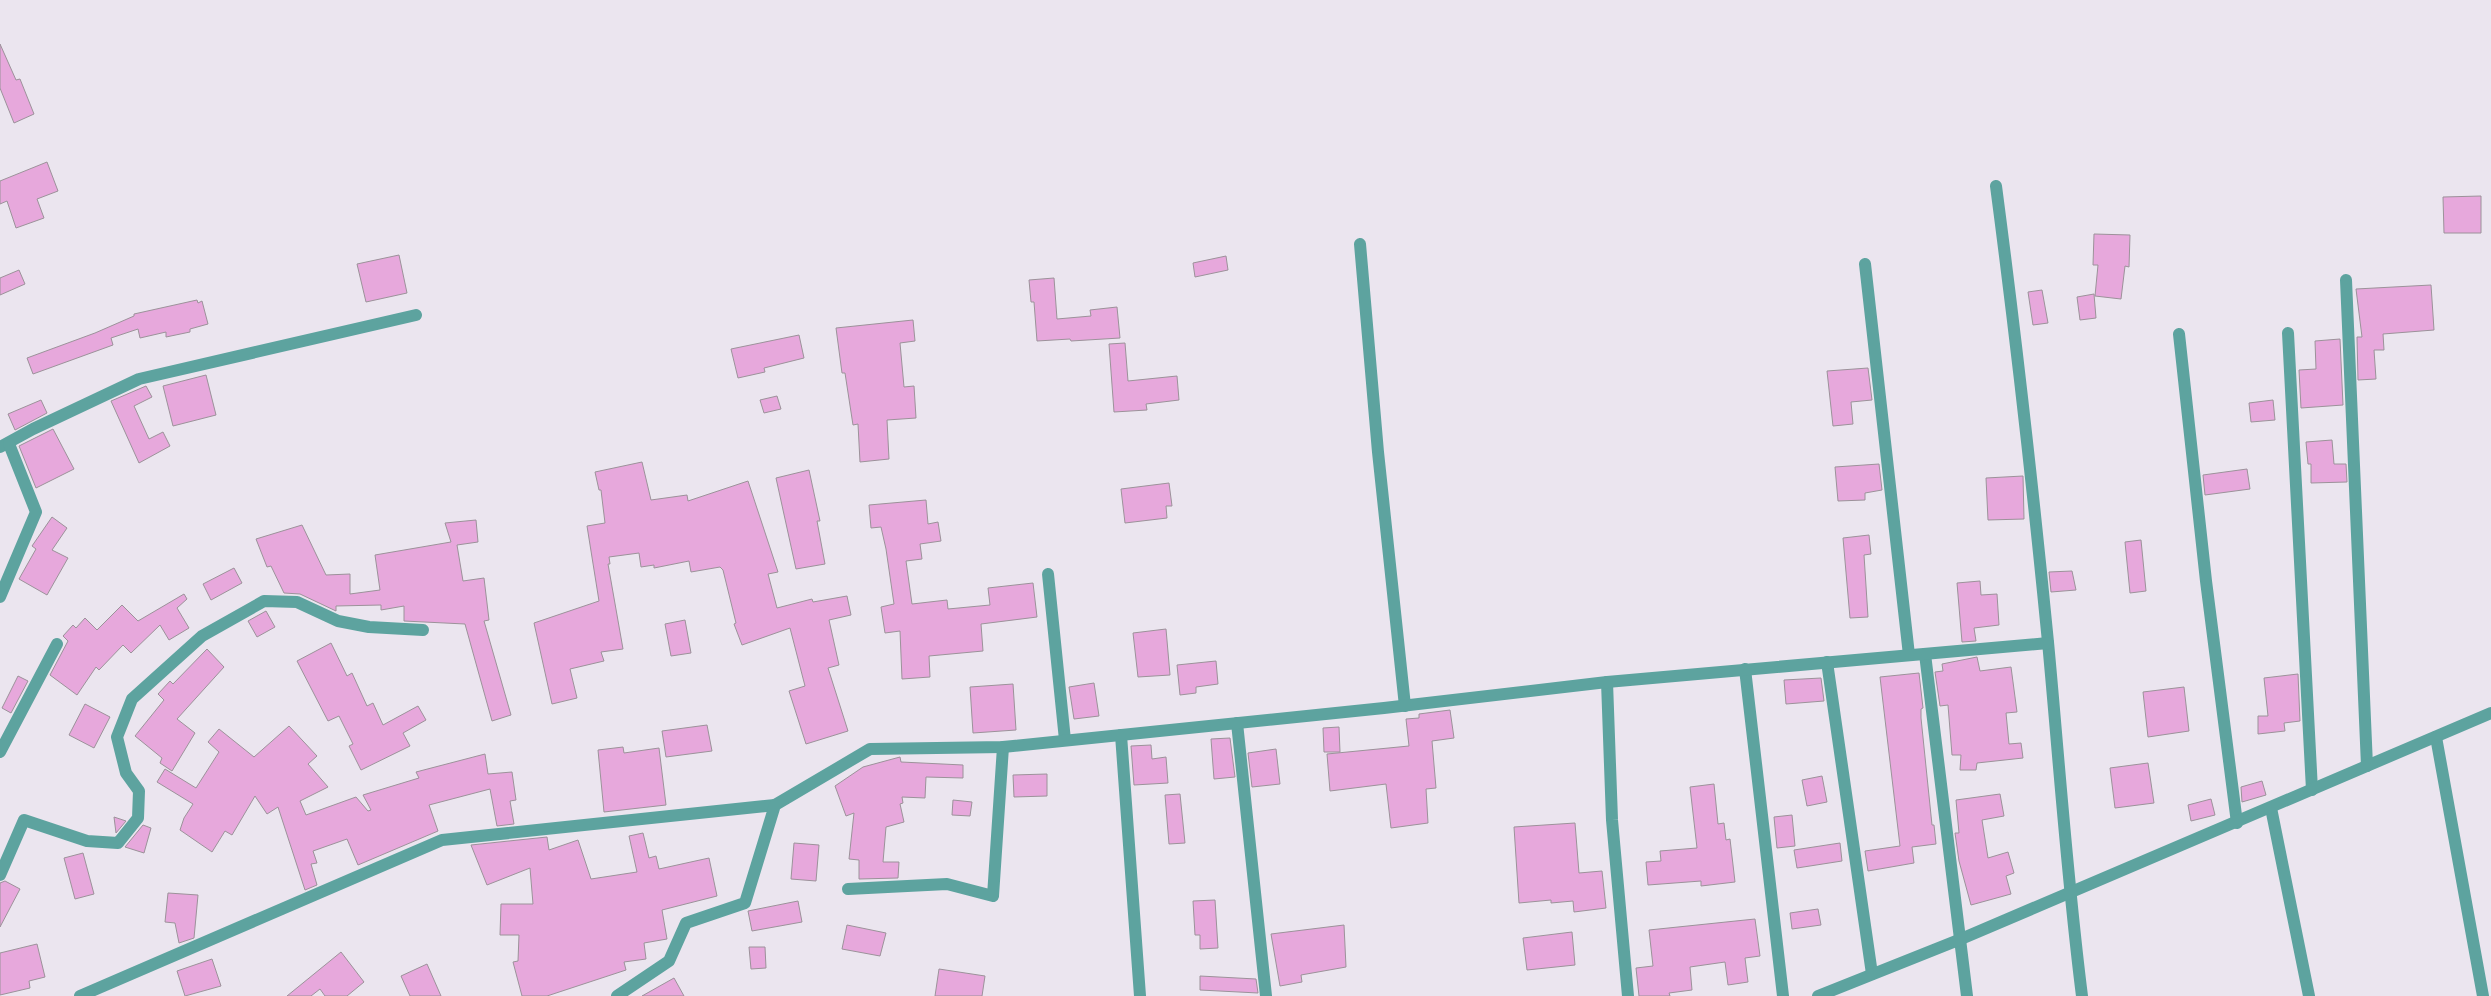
<svg xmlns="http://www.w3.org/2000/svg" width="2491" height="996" viewBox="0 0 2491 996" font-family="'PT Sans Narrow',sans-serif">
	<style>
		.building { fill: #e7a8dc; stroke: #9c929a }
		.lines { fill: none; stroke-linecap: round; stroke-linejoin: round }
		.minor { stroke: #5da39f; stroke-width: 12 }
	</style>
	<rect width="100%" height="100%" fill="#ebe5ef"/>
	<g class="building">
		<path d="M0 44 16 80 20 79 34 114 14 123 0 88Z"/>
		<path d="M47 162 58 191 37 199 44 218 16 228 7 201 0 204V181Z"/>
		<path d="M2481 196V233H2444L2443 197Z"/>
		<path d="M2094 234 2130 235 2129 267 2125 266 2121 299 2095 296 2098 265H2093Z"/>
		<path d="M399 255 407 293 366 302 357 264Z"/>
		<path d="M1226 256 1228 270 1195 277 1193 263Z"/>
		<path d="M19 270 25 284 0 295V278Z"/>
		<path d="M1054 278 1057 319 1091 316 1090 310 1117 307 1120 338 1071 341 1070 339 1037 341 1034 302H1031L1029 280Z"/>
		<path d="M2431 285 2434 330 2383 334 2384 350H2374L2376 379 2358 380 2357 337H2362L2356 289Z"/>
		<path d="M2042 290 2048 323 2033 325 2028 292Z"/>
		<path d="M2094 294 2096 318 2080 320 2077 297Z"/>
		<path d="M197 300 198 303 202 301 208 324 190 329V332L166 337V332L140 338 138 329 111 338 113 345 33 374 27 358 95 333 134 316V314Z"/>
		<path d="M913 320 915 341 900 343 904 387 914 386 916 418 887 420 889 459 860 462 858 424 853 425 845 373H842L836 328Z"/>
		<path d="M799 335 804 358 764 368 765 372 738 378 731 349Z"/>
		<path d="M2340 339 2343 405 2301 408 2299 370 2316 369 2315 341Z"/>
		<path d="M1125 343 1128 381 1177 376 1179 400 1146 404 1147 410 1114 412 1109 344Z"/>
		<path d="M1868 368 1872 400 1851 402 1853 424 1833 426 1827 371Z"/>
		<path d="M206 375 216 415 173 426 163 386Z"/>
		<path d="M146 386 152 397 134 406 149 439 163 432 170 446 139 463 111 401Z"/>
		<path d="M777 396 781 409 764 413 760 400Z"/>
		<path d="M41 400 47 413 15 430 8 414Z"/>
		<path d="M2273 400 2275 420 2251 422 2249 403Z"/>
		<path d="M53 429 74 469 36 488 19 446Z"/>
		<path d="M2332 440 2334 464H2346L2347 482 2311 483V464H2308L2306 442Z"/>
		<path d="M642 462 651 500 687 495 688 501 748 481 778 572 768 574 777 608 812 599 813 602 847 596 851 615 829 620 839 665 828 668 848 731 806 744 789 691 805 686 790 628 742 645 734 624 736 623 723 570 720 567 691 572 689 561 654 568V565L641 567 639 553 609 557 610 564H608L623 649 601 652 604 661 570 669 577 698 552 704 534 623 599 601 587 526 605 523 601 490H599L595 472Z"/>
		<path d="M1879 464 1882 490 1865 493V500L1838 501 1835 467Z"/>
		<path d="M2247 469 2250 489 2205 495 2203 475Z"/>
		<path d="M809 470 820 521H817L825 564 796 569 776 478Z"/>
		<path d="M2023 476 2024 519 1988 520 1986 478Z"/>
		<path d="M1169 483 1172 506H1166L1167 518 1125 523 1121 489Z"/>
		<path d="M926 500 928 524 938 522 941 541 920 544 922 559 906 561 912 604 947 600 948 609 990 605 988 588 1033 583 1037 617 981 624 983 651 929 656 930 677 902 679 900 631 885 633 881 607 894 604 886 549 881 527 871 528 869 505Z"/>
		<path d="M52 517 67 528 52 550 68 558 47 595 19 579 36 549 32 546Z"/>
		<path d="M476 520 478 542 457 545 463 581 484 578 489 620 484 621 511 715 492 721 465 624 404 621V606L381 610V605L336 606V611L300 594 284 593 271 566 267 567 256 539 302 525 326 575 350 574V594L380 590 375 555 451 542 445 523Z"/>
		<path d="M1869 535 1871 554 1864 555 1868 617 1850 618 1843 538Z"/>
		<path d="M2141 540 2146 591 2130 593 2125 542Z"/>
		<path d="M234 568 242 583 211 600 203 584Z"/>
		<path d="M2072 571 2076 590 2051 592 2049 572Z"/>
		<path d="M1980 581 1981 595 1997 594 1999 625 1974 628 1976 641 1962 642 1957 583Z"/>
		<path d="M184 594 187 599 177 608 189 628 169 640 160 625 131 653 123 645 99 670 96 667 77 695 50 675 68 641 63 636 73 625 76 628 85 618 97 630 122 605 138 621Z"/>
		<path d="M266 611 275 627 257 637 248 621Z"/>
		<path d="M685 620 691 653 671 656 665 624Z"/>
		<path d="M1166 629 1170 675 1138 677 1133 633Z"/>
		<path d="M331 643 347 676 352 673 367 706 373 703 383 725 418 706 426 720 403 733 410 746 361 770 349 746 353 744 339 716 328 721 297 661Z"/>
		<path d="M207 649 224 667 177 719 195 733 172 771 160 763 162 758 135 736 164 700 158 694 170 681 173 684Z"/>
		<path d="M1977 657 1980 671 2011 667 2017 712 2006 713 2009 744 2021 743 2023 758 1977 763 1976 770H1960L1961 755H1952L1948 705 1940 706 1935 672 1943 671 1942 664Z"/>
		<path d="M1216 661 1218 684 1196 687V693L1180 695 1177 665Z"/>
		<path d="M1919 673 1923 708 1921 709V718L1932 825H1934L1936 844 1912 847 1914 863 1868 871 1865 851 1900 846 1880 677Z"/>
		<path d="M2298 674 2300 721 2284 723 2285 731 2258 734V716H2268L2264 678Z"/>
		<path d="M18 676 28 681 11 713 2 708Z"/>
		<path d="M1821 678 1824 701 1786 704 1784 680Z"/>
		<path d="M1094 683 1099 716 1074 719 1069 687Z"/>
		<path d="M1013 684 1016 730 973 733 970 687Z"/>
		<path d="M2184 687 2189 731 2148 737 2143 692Z"/>
		<path d="M85 704 110 717 94 748 69 735Z"/>
		<path d="M1450 710 1454 738 1432 741 1436 788 1426 789 1428 823 1391 828 1386 784 1330 791 1327 754 1409 746 1406 719 1419 718V714Z"/>
		<path d="M707 725 712 751 666 757 662 731Z"/>
		<path d="M289 726 317 756 308 764 328 787 300 801 306 815 356 797 368 811 371 810 363 795 419 778 416 772 485 754 488 774 512 772 516 800 510 801 514 824 497 826 490 789 429 805 438 831 358 865 347 839 313 851 317 863 311 864 317 885 305 890 278 807 267 814 255 796 232 835 225 831 212 852 180 830 184 818 193 804 157 782 165 769 196 788 219 752 208 742 219 729 254 757Z"/>
		<path d="M1339 727 1340 752H1324L1323 728Z"/>
		<path d="M1230 738 1235 777 1214 779 1211 739Z"/>
		<path d="M1151 745 1152 759 1166 757 1168 783 1134 785 1131 746Z"/>
		<path d="M623 747 624 753 659 748 666 805 604 812 598 750Z"/>
		<path d="M1276 749 1280 784 1252 787 1248 753Z"/>
		<path d="M900 757 901 762 963 765V778L926 777 925 798 902 797 903 803 900 804 904 822 886 827 883 862H899L898 878 859 879V860L849 859 854 813 846 816 835 786 863 767Z"/>
		<path d="M2148 763 2154 803 2115 808 2110 768Z"/>
		<path d="M1047 774V796L1014 797 1013 775Z"/>
		<path d="M1822 776 1827 802 1807 806 1802 780Z"/>
		<path d="M2262 781 2266 795 2242 802 2241 787Z"/>
		<path d="M1714 784 1718 824 1724 823 1726 840 1730 839 1735 882 1701 886V881L1648 885 1646 862 1661 861 1660 851 1697 848 1690 787Z"/>
		<path d="M1180 794 1185 843 1169 844 1165 795Z"/>
		<path d="M2000 794 2004 816 1982 820 1988 858 2008 852 2014 873 2006 876 2011 894 1971 905 1959 861 1955 833H1959L1956 800Z"/>
		<path d="M2211 799 2215 815 2191 821 2188 805Z"/>
		<path d="M953 800 972 802 970 816 952 815Z"/>
		<path d="M1792 815 1795 846 1777 848 1774 817Z"/>
		<path d="M114 817 126 821 116 833Z"/>
		<path d="M1575 823 1579 873 1602 871 1606 908 1574 912 1573 901 1551 903V900L1519 903 1514 827Z"/>
		<path d="M143 825 151 828 144 853 125 847Z"/>
		<path d="M643 833 649 858 656 856 659 869 709 858 717 896 662 910 667 939 644 943 646 959 624 962 626 970 547 996H522L513 962 518 961 519 935H500L501 904H533L530 868 487 885 471 845 547 837 549 850 578 840 591 879 637 872 629 836Z"/>
		<path d="M794 843 819 845 816 881 791 879Z"/>
		<path d="M1840 843 1842 861 1797 868 1794 850Z"/>
		<path d="M83 853 94 894 75 899 64 858Z"/>
		<path d="M5 881 20 889 0 927V883Z"/>
		<path d="M168 893 198 895 194 938 179 943 175 923 165 922Z"/>
		<path d="M1215 900 1218 948 1200 949V935H1195L1193 901Z"/>
		<path d="M798 901 802 922 752 931 748 911Z"/>
		<path d="M1818 909 1821 925 1792 929 1790 913Z"/>
		<path d="M1755 919 1760 956 1745 958 1748 982 1728 985 1725 962 1690 967 1692 990 1669 993 1670 996H1639L1636 968 1653 966 1649 930Z"/>
		<path d="M847 925 886 933 880 956 842 949Z"/>
		<path d="M1344 925 1346 967 1301 975 1302 982 1280 986 1271 934Z"/>
		<path d="M1572 932 1575 965 1527 970 1523 938Z"/>
		<path d="M37 944 45 977 29 981 30 988 0 995V953Z"/>
		<path d="M749 947H765L766 968 751 969Z"/>
		<path d="M341 952 364 982 347 996H325L320 989 311 996H287Z"/>
		<path d="M212 959 221 986 185 996 177 971Z"/>
		<path d="M427 964 441 996H410L401 976Z"/>
		<path d="M939 969 985 976 982 996H935Z"/>
		<path d="M1200 976 1256 979 1258 993 1200 990Z"/>
		<path d="M674 978 684 996H642Z"/>
	</g>
	<g class="lines">
		<g class="minor">
			<path d="M1996 186C2016 338 2033 489 2048 642 2059 760 2067 878 2082 996"/>
			<path d="M1360 244 1378 452 1405 706"/>
			<path d="M1865 264 1909 655"/>
			<path d="M2346 280 2367 766"/>
			<path d="M2288 333 2312 790"/>
			<path d="M2179 334 2206 581 2237 823"/>
			<path d="M0 447 33 429 139 379 416 315"/>
			<path d="M1048 574 1065 740"/>
			<path d="M0 597 36 512 9 444"/>
			<path d="M1925 654 1967 996"/>
			<path d="M1827 662 1872 974"/>
			<path d="M1745 669 1783 996"/>
			<path d="M1607 682 1612 820 1628 996"/>
			<path d="M1237 723 1266 996"/>
			<path d="M1121 735 1140 996"/>
			<path d="M2436 737 2483 996"/>
			<path d="M0 752 57 644"/>
			<path d="M2271 808 2309 996"/>
			<path d="M0 875 24 820 87 841 118 843 138 818 139 791 126 773 117 737 132 699 202 636 264 601 297 602 338 621 369 627 423 630"/>
			<path d="M848 889 947 884 993 896 1003 747"/>
			<path d="M80 996 442 840 775 805"/>
			<path d="M617 996 669 961 686 923 745 903 775 805 870 749 1003 747 1384 708 1607 682 2048 643"/>
			<path d="M1818 996 1961 939 2491 713"/>
		</g>
	</g>
</svg>
